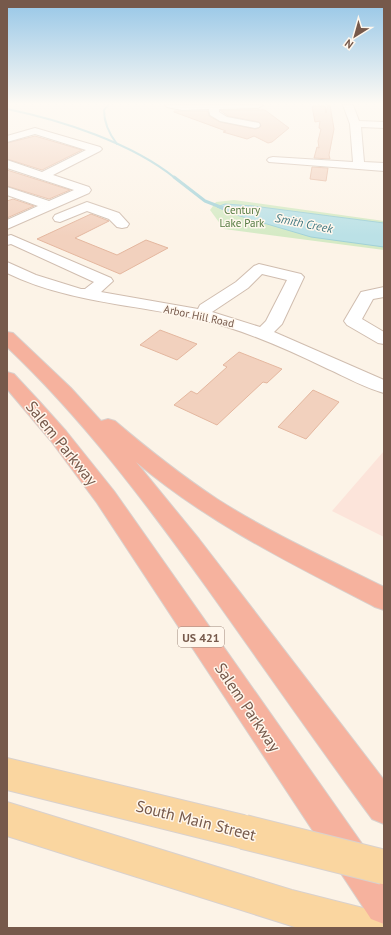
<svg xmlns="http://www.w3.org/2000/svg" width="391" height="935" viewBox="0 0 391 935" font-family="'PT Sans',sans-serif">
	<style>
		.commercial { fill: #fce4da }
		.green { fill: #d5eac5 }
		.water { fill: #bbe1e6; stroke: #a1d1d8 }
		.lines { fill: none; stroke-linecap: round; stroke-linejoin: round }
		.stream-far1 { stroke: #a1d1d8; stroke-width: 2 }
		.stream { stroke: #a1d1d8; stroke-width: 3 }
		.building { fill: #f2d1be; stroke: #e4b79f }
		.minor-casing { stroke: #d0bdaf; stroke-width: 2 }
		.major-casing { stroke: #d9d1cd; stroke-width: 2 }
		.highway-casing { stroke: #d9d1cd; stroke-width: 2 }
		.minor { fill: #fff; fill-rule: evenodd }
		.major { fill: #fad6a0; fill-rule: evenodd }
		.highway { fill: #f6b29e; fill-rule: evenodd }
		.major-bridge-casing { stroke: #d9d1cd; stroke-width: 36; stroke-linecap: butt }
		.major-bridge { stroke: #fad6a0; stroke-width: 34 }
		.labels { text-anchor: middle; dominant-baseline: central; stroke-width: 3; stroke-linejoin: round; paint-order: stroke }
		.far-park-label { font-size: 11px; fill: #557b42; stroke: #fff7ed }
		.far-street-label { font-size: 11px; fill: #76594b; stroke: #fff7ed }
		.far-water-label { font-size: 12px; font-style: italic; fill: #427982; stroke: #fff7ed }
		.shield { fill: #fff7ed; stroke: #9f887c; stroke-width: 1 }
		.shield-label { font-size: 12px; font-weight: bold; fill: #76594b }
		.near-street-label { font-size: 16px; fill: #76594b; stroke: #fff7ed }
	</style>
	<rect width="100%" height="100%" fill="#fcf3e7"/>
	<path class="commercial" d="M384 451V537L332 511Z"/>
	<path class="green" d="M234 200 384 221V250L224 229 210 210 216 202Z"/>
	<path class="water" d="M225 204 253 206 384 223V247L311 237 233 214 217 207Z"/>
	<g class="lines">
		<g class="stream-far1">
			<path d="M108 105 104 110C104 122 110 135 117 144"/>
			<path d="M7 109C61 120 132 143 175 178"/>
		</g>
		<path class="stream" d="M174 177 205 201 223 208"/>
	</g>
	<g class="building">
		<path d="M328 105H330L334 129 329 155 330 159 314 158 317 147 319 148 318 141 321 129 319 128 320 121 315 122 312 106H325L326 113Z"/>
		<path d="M220 110H265L289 128 272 142 268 143 254 136 247 139 223 132 226 131 174 112V111H208L209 116 220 122 255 129 259 128 261 126 259 122 228 116Z"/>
		<path d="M35 136 82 150 42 170 7 159V143Z"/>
		<path d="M312 167 328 168 326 181 310 179Z"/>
		<path d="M7 170 70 190 49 199 7 186Z"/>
		<path d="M13 199 34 206 7 218V201Z"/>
		<path d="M91 214 109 221 75 238 117 255 146 240 168 248 120 274 37 239Z"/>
		<path d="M160 330 197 344 177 360 140 345Z"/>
		<path d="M239 352 282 369 267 383 263 382 217 425 174 405 191 391 197 394 227 367 223 365Z"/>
		<path d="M313 390 339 402 306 439 278 427Z"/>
	</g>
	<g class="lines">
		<defs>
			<g id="minor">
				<path d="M165 105H263L258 108 219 109V112L227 117 259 123 260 125 259 127 255 128 220 121 210 115 209 109 182 110 167 107Z"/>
				<path d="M343 105H353L359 121 384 122V128L361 127 364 162 384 163V171L269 162 267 160 269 158 273 157 353 162 350 124Z"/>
				<path d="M35 128 100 147 102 149 100 151 53 175 89 187 91 190 89 193 7 229V220L38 206 7 195V187L49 201 74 190 7 168V160L42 172 86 150 35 134 7 142V136Z"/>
				<path d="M87 202 119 213 129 224 127 227 122 228 117 227 109 219 87 211 60 222 55 221 53 218 55 215Z"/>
				<path d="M11 235 111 278 113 281 101 292 198 309 200 305 236 282 254 266 259 264 301 274 304 277 282 324 274 332 384 380V393C365 388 346 377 328 369 295 353 262 338 227 327 155 304 77 307 7 273V262L36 275 81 289H85L94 282 11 244 7 245V236ZM262 274 287 280 266 321 260 327 212 312 248 288Z"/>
				<path d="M384 287V297L373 299 362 319 384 332V344L378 343 347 325 344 321 361 292Z"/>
			</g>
			<g id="major">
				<path d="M7 758 244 815 256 820 261 832 256 844 244 849 7 790Z"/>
				<path d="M7 802 292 890 367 909 380 915 384 928H298L7 836Z"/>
			</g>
			<g id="highway">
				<path d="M7 332 13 333 71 388 101 421 108 419 115 421C148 449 181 475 217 499 270 533 328 559 384 587V610L375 607C292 564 208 523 136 462L199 539 384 780V824L372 819C316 743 262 665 207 588 146 503 83 419 7 347Z"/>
				<path d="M7 372 14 374 40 402 66 431 114 491 384 875V924L371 919 97 503 51 441 7 389Z"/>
			</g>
		</defs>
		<use href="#minor" class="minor-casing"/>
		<use href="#major" class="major-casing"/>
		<use href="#highway" class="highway-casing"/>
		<use href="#minor" class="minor"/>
		<use href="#major" class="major"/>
		<use href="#highway" class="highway"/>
		<defs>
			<path id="major-bridge" d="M244 832 384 867"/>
		</defs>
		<use href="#major-bridge" class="major-bridge-casing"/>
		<use href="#major-bridge" class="major-bridge"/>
	</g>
	<linearGradient id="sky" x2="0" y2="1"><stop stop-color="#96c6e7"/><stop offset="0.44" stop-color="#fefaf4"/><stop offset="1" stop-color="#fefaf4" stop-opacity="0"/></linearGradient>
	<rect width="391" height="236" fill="url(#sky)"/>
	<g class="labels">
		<g class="far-park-label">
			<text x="242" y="210">Century<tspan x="242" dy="13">Lake Park</tspan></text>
		</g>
		<g class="far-street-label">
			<text transform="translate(199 316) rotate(12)">Arbor Hill Road</text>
		</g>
		<g class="far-water-label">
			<text transform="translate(304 223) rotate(11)">Smith Creek</text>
		</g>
		<rect class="shield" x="178" y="627" width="46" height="20" rx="3"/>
		<g class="shield-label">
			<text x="201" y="637">US 421</text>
		</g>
		<g class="near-street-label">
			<text transform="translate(62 443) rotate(51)">Salem Parkway</text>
			<text transform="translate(248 707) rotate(56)">Salem Parkway</text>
			<text transform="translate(196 820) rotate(14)">South Main Street</text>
		</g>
	</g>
	<rect width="391" height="935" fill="none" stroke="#76594b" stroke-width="16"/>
	<g transform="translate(355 36) rotate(217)" stroke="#fff7ed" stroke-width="3" paint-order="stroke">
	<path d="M0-3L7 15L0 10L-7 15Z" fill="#76594b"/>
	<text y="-6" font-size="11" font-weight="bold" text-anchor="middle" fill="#76594b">N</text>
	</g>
</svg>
